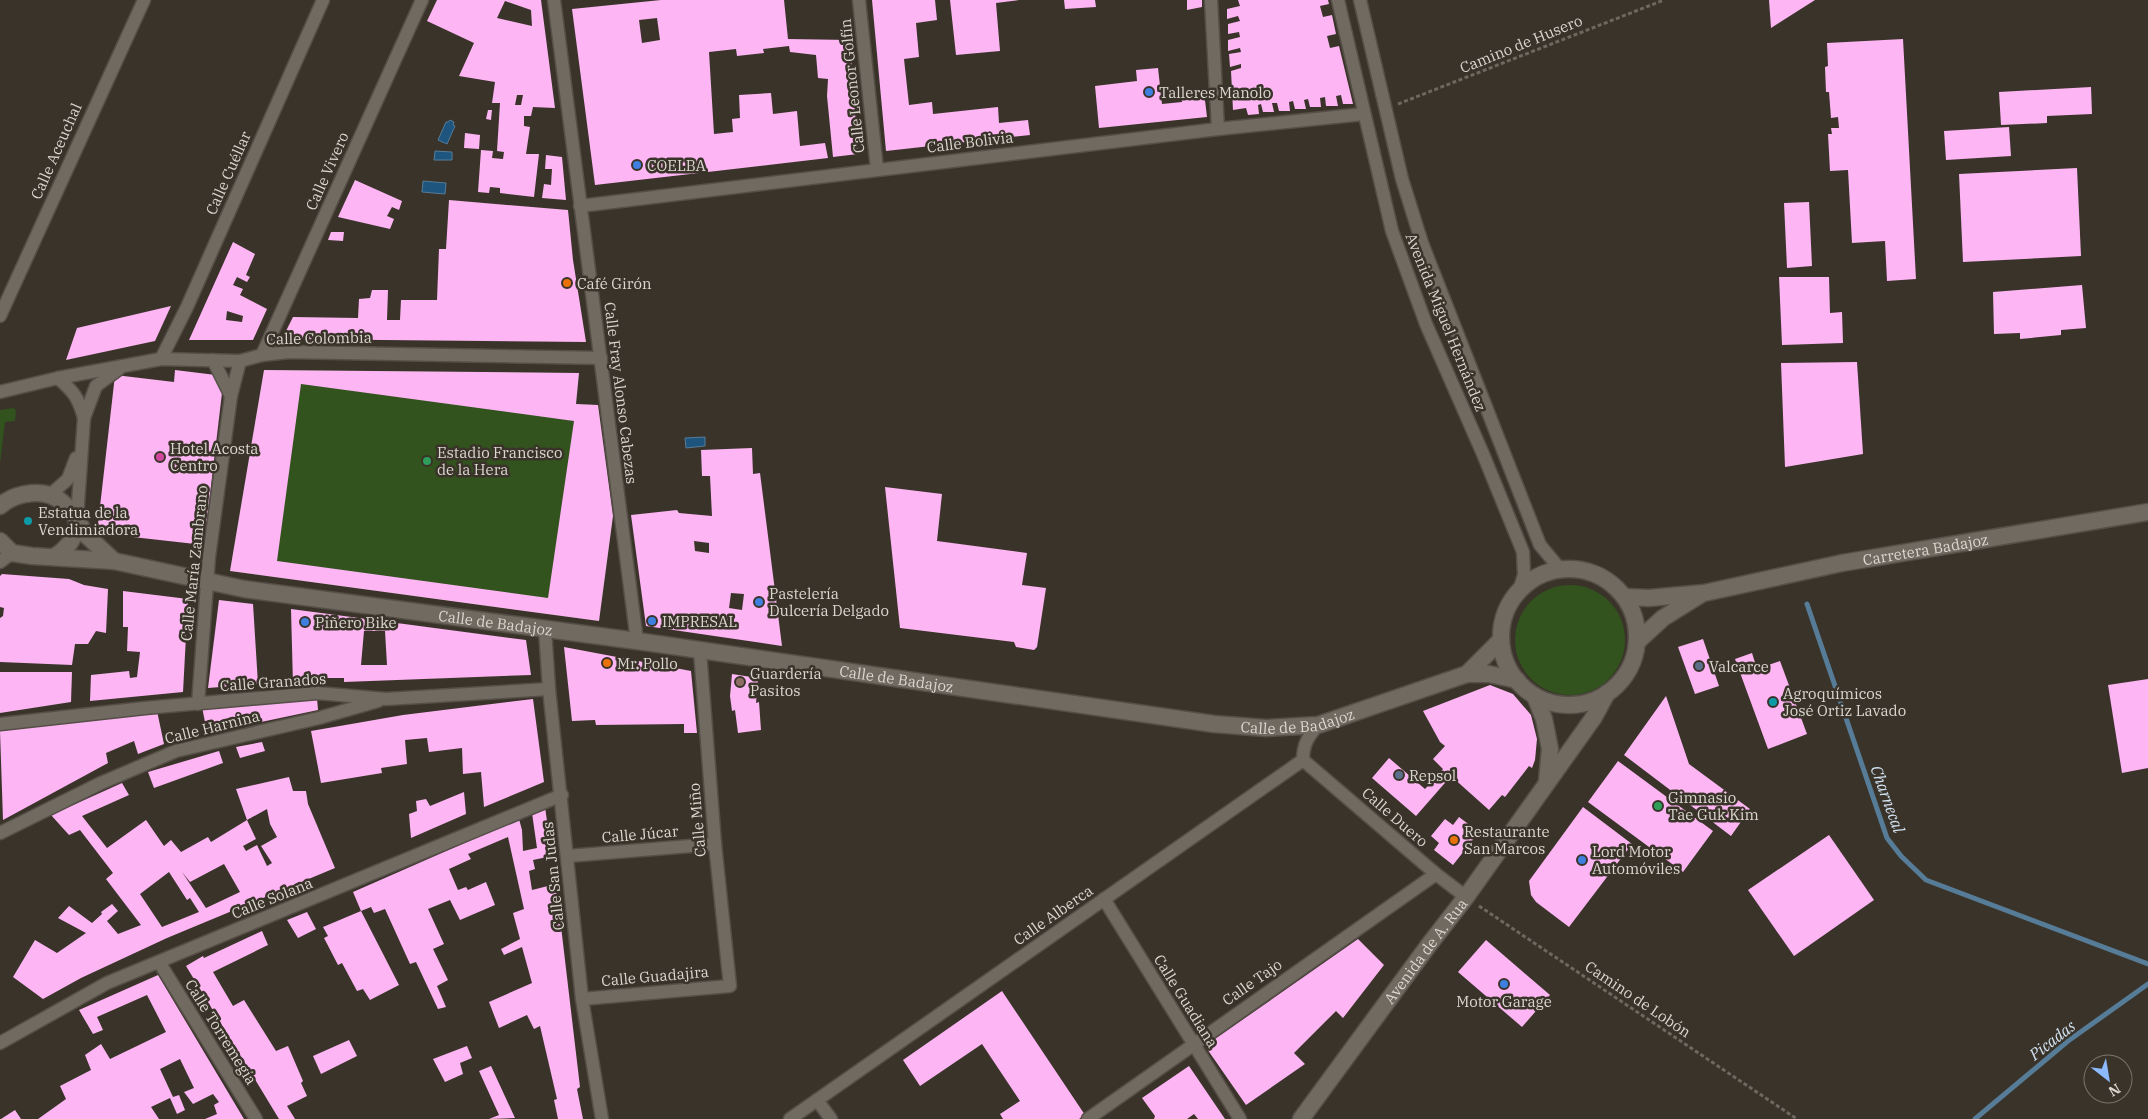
<svg xmlns="http://www.w3.org/2000/svg" width="2148" height="1119" viewBox="0 0 2148 1119" font-family="'IBM Plex Serif',serif">
	<style>
		.green { fill: #32521e }
		.water { fill: #1d557f; stroke: #567c97 }
		.lines { fill: none; stroke-linecap: round; stroke-linejoin: round }
		.stream { stroke: #567c97; stroke-width: 5 }
		.building { fill: #fdb6f3; fill-rule: evenodd }
		.minor-casing { stroke: #554f48; stroke-width: 15 }
		.tertiary-casing { stroke: #554f48; stroke-width: 19 }
		.path { stroke: #6e6860; stroke-width: 3; stroke-dasharray: 4 2.5; stroke-linecap: butt }
		.minor { stroke: #716a60; stroke-width: 12 }
		.tertiary { stroke: #716a60; stroke-width: 16 }
		.shop-dot { fill: #3f7fe0; stroke: #3a332a; stroke-width: 2 }
		.food-dot { fill: #e8710a; stroke: #3a332a; stroke-width: 2 }
		.hotel-dot { fill: #d1479c; stroke: #3a332a; stroke-width: 2 }
		.leisure-dot { fill: #2e9e5b; stroke: #3a332a; stroke-width: 2 }
		.culture-dot { fill: #0f9aa8; stroke: #3a332a; stroke-width: 2 }
		.service-dot { fill: #5c6f8a; stroke: #3a332a; stroke-width: 2 }
		.education-dot { fill: #8d6e63; stroke: #3a332a; stroke-width: 2 }
		.labels { text-anchor: middle; dominant-baseline: central; stroke-width: 5; stroke-linejoin: round; paint-order: stroke }
		.street-label { font-size: 15px; fill: #dad6d0; stroke: #3a332a }
		.poi-label { font-size: 15px; fill: #dad6d0; stroke: #3a332a; text-anchor: start }
		.water-label { font-size: 16px; font-style: italic; fill: #d2e3f3; stroke: #3a332a }
	</style>
	<rect width="100%" height="100%" fill="#3a332a"/>
	<g class="green">
		<path d="M264 370 579 373 576 404 598 405 613 516 599 621 230 571Z"/>
		<path d="M14 408 16 411 15 421 5 422 0 464V410Z"/>
		<circle cx="1570" cy="640" r="55"/>
	</g>
	<g class="water">
		<path d="M450 120 454 122 453 125 455 126 447 144 438 140 446 122H448Z"/>
		<path d="M435 151 452 152V160H434Z"/>
		<path d="M423 181 446 183 445 194 422 192Z"/>
		<path d="M705 437V446L686 448 685 438Z"/>
	</g>
	<g class="lines">
		<g class="stream">
			<path d="M1807 604 1887 838 1901 856 1926 880 2148 964"/>
			<path d="M1975 1119 2068 1041 2148 984"/>
		</g>
	</g>
	<g class="building">
		<path d="M437 0H541L555 108 533 107 531 116H524V126L530 127 526 154H539L534 197 500 193V188L490 187 489 193 478 192 481 150 493 151 492 158 503 159 504 152 497 151 500 103H492L495 82 459 76 474 43 427 21ZM505 1 531 10 532 26 497 18ZM517 95H523L521 105H515Z"/>
		<path d="M661 0H784L788 39 850 40 858 154 833 157 827 96 828 79 818 78 816 55 790 52 789 46 763 49 764 53 737 56 736 49 709 52 714 134 733 132 732 119 740 118 739 95 771 93 773 114 797 111 800 146 825 143 828 158 595 185 572 9ZM657 18 660 40 642 43 639 20Z"/>
		<path d="M872 0H935L937 20 916 23 919 57 904 59 909 105 932 102 933 114 998 107 999 123 1028 120 1030 135 886 151Z"/>
		<path d="M950 0H1019L996 3 1000 51 956 55Z"/>
		<path d="M1064 0H1095L1096 7 1065 9Z"/>
		<path d="M1187 0H1202V7L1187 10Z"/>
		<path d="M1238 0H1328L1329 4 1320 6 1323 17 1332 15 1336 34 1327 36 1330 48 1339 46 1353 104H1343L1341 95 1336 96 1338 106H1326L1325 97 1320 98 1321 107H1310L1308 99 1304 100 1306 109H1295L1293 101 1289 102 1290 111H1279L1277 103H1272L1274 112H1263L1261 104 1258 105 1259 114 1248 115 1246 108 1233 110 1231 71 1241 68V64L1230 67 1229 54 1241 52 1240 48 1228 51V40L1240 37 1239 32 1228 34V24L1240 21 1238 16 1227 19V9L1240 6Z"/>
		<path d="M1769 0H1815L1771 28Z"/>
		<path d="M1903 39 1916 279 1887 281 1885 241 1852 243 1848 170 1830 171 1828 134H1832L1831 128H1839L1838 117 1831 118 1829 92H1826L1825 67 1828 66 1827 43Z"/>
		<path d="M1158 68 1162 104 1182 102 1181 95 1204 92 1207 117 1099 128 1095 86 1137 81 1136 70Z"/>
		<path d="M2091 87 2092 114 2047 116V123L2001 125 1999 92Z"/>
		<path d="M488 110H492L491 120 486 119Z"/>
		<path d="M2009 127 2011 156 1946 160 1944 131Z"/>
		<path d="M465 133 480 135 479 149 464 148Z"/>
		<path d="M546 155 562 157 566 200 542 198 544 184 551 185 552 169H545Z"/>
		<path d="M2077 168 2081 256 1963 262 1959 174Z"/>
		<path d="M355 180 402 201 399 210 392 207 387 216 394 219 390 229 338 217Z"/>
		<path d="M449 200 568 210 573 260 586 342 282 339 293 317 358 318 359 299 370 298 372 290H388L387 320H400L401 300H437L439 249H446Z"/>
		<path d="M1809 202 1812 266 1787 268 1784 203Z"/>
		<path d="M331 232H344L343 241 328 240Z"/>
		<path d="M233 242 255 254 246 275 250 277 247 282 237 277 233 285 243 289 240 295 267 309 253 340H189ZM227 311 243 316 242 322 226 320Z"/>
		<path d="M1779 277H1829L1830 313 1842 312 1843 343 1782 345Z"/>
		<path d="M2082 285 2086 328 2061 330V335L2020 339V333L1994 334 1993 292Z"/>
		<path d="M171 306 155 341 66 360 77 328Z"/>
		<path d="M1857 362 1863 454 1785 467 1781 363Z"/>
		<path d="M175 370 224 376 204 545 97 533 115 375 174 382Z"/>
		<path d="M264 370 579 373 576 404 598 405 613 516 599 621 230 571ZM301 384 574 421 548 598 277 561Z"/>
		<path d="M752 448 753 474 760 473 782 646 646 626 631 515 677 510 679 513 712 516 710 476H702L701 450ZM694 541 709 543V553L695 551ZM731 593 744 594 742 610 729 608Z"/>
		<path d="M885 487 942 494 937 541 1027 553 1022 585 1046 588 1037 647 1034 650 1016 647 1014 642 900 628Z"/>
		<path d="M2 574 69 579 84 585 108 589 106 633 96 631 88 644H75L72 665 0 662V618L3 616 4 608 0 607V576Z"/>
		<path d="M123 591 188 599 183 692 90 701 91 675 129 671 130 678 137 677 140 652 127 651 128 627H123Z"/>
		<path d="M219 600 253 604 258 684 208 688Z"/>
		<path d="M291 609 526 640 531 675 344 682V678H320V684L293 685ZM364 631H385L387 665H361Z"/>
		<path d="M1703 639 1719 686 1695 694 1678 647Z"/>
		<path d="M564 647 691 671 697 733H684V724L596 725 595 720 572 721Z"/>
		<path d="M1752 653 1757 669 1780 661 1807 734 1768 749 1735 659Z"/>
		<path d="M0 672H72L71 702 0 713Z"/>
		<path d="M732 674 758 678 756 703 759 702 761 730 738 733 735 710 732 711 730 696Z"/>
		<path d="M2148 679V768L2122 773 2108 685Z"/>
		<path d="M1490 685 1513 694 1531 715 1537 739 1535 760 1532 768 1529 766 1505 797 1502 795 1489 810 1451 776 1416 816 1372 778 1389 758 1425 789 1443 769 1433 759 1445 746 1440 742 1423 711Z"/>
		<path d="M1666 696 1689 764 1750 809 1731 836 1624 755Z"/>
		<path d="M317 698 318 710 205 734 203 722H205L202 707Z"/>
		<path d="M533 699 544 782 484 807 481 772 463 774 462 748 429 752 427 738 405 740 407 764 381 768 382 773 321 783 311 731 403 715Z"/>
		<path d="M157 711 164 744 138 754 134 741 106 753 108 763 3 820 0 731Z"/>
		<path d="M262 742 265 751 240 758 236 747Z"/>
		<path d="M219 751 223 763 154 788 148 772Z"/>
		<path d="M1618 761 1713 831 1683 872 1588 802Z"/>
		<path d="M289 777 293 791H306L308 804 335 868 167 938 81 978 43 999 13 977 35 940 57 953 86 933 58 918 69 906 92 923 102 914 101 912 112 904 118 911 107 921 118 934 141 925 106 879 113 873 80 830 69 835 51 815 122 783 129 795 82 816 107 848 146 820 164 846 171 840 181 852 208 837 211 842 247 820 256 839 243 846 246 851 257 845 267 866 272 863 261 846 277 837 270 824 267 809 247 820 236 789ZM224 864 240 892 206 908 182 872 190 882ZM169 872 187 900 190 898 199 912 162 927 140 894Z"/>
		<path d="M464 792 466 814 411 838 409 814 417 811 416 801 426 799 430 806Z"/>
		<path d="M545 807 552 856 533 860 535 869 529 871 532 890 556 884 580 1087 577 1089 583 1119H558L554 1100 557 1099 540 1026 534 1029 527 1015 499 1028 489 1002 532 983 522 947 504 955 501 949 520 939 513 913 524 909 508 837 468 854 471 859 449 869 458 890 466 887 468 890 486 882 495 905 460 920 450 900 428 909 444 944 433 949 448 980 437 986 446 1007 438 1009 416 962 410 964 385 909 374 913 371 907 361 911 353 892 519 819 522 830 523 851 537 848 532 813Z"/>
		<path d="M1583 807 1632 844 1569 927 1536 902 1531 895 1529 881Z"/>
		<path d="M1459 817 1479 832 1453 865 1434 850 1439 843 1431 836 1445 819 1453 825Z"/>
		<path d="M1829 835 1874 900 1794 956 1748 890Z"/>
		<path d="M361 911 399 985 370 1000 363 989 357 991 342 963 338 965 324 938 328 936 323 927Z"/>
		<path d="M307 912 316 929 298 938 287 920Z"/>
		<path d="M262 931 268 945 213 972 233 1006 244 1000 276 1051 288 1046 303 1081 301 1083 307 1096 287 1106 295 1119H279L186 966 203 956 204 958Z"/>
		<path d="M1358 939 1384 965 1343 1018 1336 1011 1294 1053 1305 1064 1246 1105 1205 1046Z"/>
		<path d="M1486 940 1550 995 1522 1027 1458 972Z"/>
		<path d="M158 975 244 1119H205L217 1114 214 1105 219 1102 213 1094 193 1104 184 1092 194 1088 180 1059 160 1069 173 1097 179 1095 185 1110 177 1114 170 1098 151 1107 159 1119H38L66 1099 60 1086 91 1070 85 1055 101 1044 110 1059 166 1032 147 995 97 1017 103 1030 93 1034 79 1010Z"/>
		<path d="M1002 991 1085 1115 1079 1119H1003L1000 1114 1020 1101 982 1044 920 1086 903 1060Z"/>
		<path d="M349 1040 357 1056 321 1074 313 1056Z"/>
		<path d="M467 1046 472 1058 460 1063 463 1074 445 1082 433 1059Z"/>
		<path d="M491 1066 515 1118 489 1119 499 1115 479 1071Z"/>
		<path d="M1189 1066 1225 1119H1198L1194 1114 1187 1119H1154L1155 1116 1142 1098Z"/>
		<path d="M15 1110 21 1119H1Z"/>
	</g>
	<g class="lines">
		<defs>
			<g id="minor">
				<path d="M554 0 637 641"/>
				<path d="M859 0 877 169"/>
				<path d="M1211 0 1218 129"/>
				<path d="M1338 0 1392 231 1426 324 1483 454 1523 552 1524 575 1519 591"/>
				<path d="M1360 0 1402 179 1422 243 1540 545 1560 569"/>
				<path d="M580 206 1218 129 1364 114"/>
				<path d="M0 316 144 0"/>
				<path d="M262 355 422 0"/>
				<path d="M161 359 187 307 323 0"/>
				<path d="M213 360 231 396"/>
				<path d="M58 378C74 392 78 397 84 418"/>
				<path d="M0 392 58 378 161 359 240 361 262 355 289 352 601 358"/>
				<path d="M50 495 68 479 76 458"/>
				<path d="M77 518 84 418 96 386 119 369"/>
				<path d="M0 562 12 553"/>
				<path d="M545 629 549 689 582 999 602 1119"/>
				<path d="M198 704 209 557 231 396 240 361"/>
				<path d="M0 724 145 708 317 693 386 699 549 689"/>
				<path d="M1303 760 1436 874 1466 897"/>
				<path d="M0 833 101 783 176 751 319 718 378 701"/>
				<path d="M568 856 715 844"/>
				<path d="M1104 899 1240 1119"/>
				<path d="M159 962 256 1119"/>
				<path d="M582 999 730 986 715 844 700 651"/>
				<path d="M0 1043 107 983 562 795"/>
				<path d="M817 1100 831 1119"/>
				<path d="M790 1119 1303 760C1303 744 1308 737 1318 725"/>
				<path d="M1088 1119 1436 874"/>
			</g>
			<g id="tertiary">
				<path d="M0 506C16 492 46 487 63 503 68 507 72 513 77 518 76 537 70 547 54 557"/>
				<path d="M77 518 84 533 114 561"/>
				<path id="s1" d="M0 541 12 553 32 556 114 561 244 589 637 641 1214 724 1266 728 1318 725 1467 674H1489L1517 680"/>
				<circle cx="1569" cy="637" r="68"/>
				<path id="s2" d="M1625 597 1649 598 1704 593 1842 563 2148 512"/>
				<path d="M1639 640 1663 618 1700 595"/>
				<path d="M1467 674 1501 640"/>
				<path d="M1535 696 1544 719 1550 749 1547 781"/>
				<path id="s3" d="M1301 1119 1428 946 1466 897 1594 717 1607 693"/>
			</g>
		</defs>
		<use href="#minor" class="minor-casing"/>
		<use href="#tertiary" class="tertiary-casing"/>
		<g class="path">
			<path d="M1398 104 1664 0"/>
			<path d="M1479 906 1797 1119"/>
		</g>
		<use href="#minor" class="minor"/>
		<use href="#tertiary" class="tertiary"/>
	</g>
	<g class="shop-dot">
		<circle cx="1149" cy="92" r="5"/>
		<circle cx="637" cy="165" r="5"/>
		<circle cx="759" cy="602" r="5"/>
		<circle cx="652" cy="621" r="5"/>
		<circle cx="305" cy="622" r="5"/>
		<circle cx="1582" cy="860" r="5"/>
		<circle cx="1504" cy="984" r="5"/>
	</g>
	<g class="food-dot">
		<circle cx="567" cy="283" r="5"/>
		<circle cx="607" cy="663" r="5"/>
		<circle cx="1454" cy="840" r="5"/>
	</g>
	<circle class="hotel-dot" cx="160" cy="457" r="5"/>
	<g class="leisure-dot">
		<circle cx="427" cy="461" r="5"/>
		<circle cx="1658" cy="806" r="5"/>
	</g>
	<g class="culture-dot">
		<circle cx="28" cy="521" r="5"/>
		<circle cx="1773" cy="702" r="5"/>
	</g>
	<g class="service-dot">
		<circle cx="1699" cy="666" r="5"/>
		<circle cx="1399" cy="775" r="5"/>
	</g>
	<circle class="education-dot" cx="740" cy="682" r="5"/>
	<g class="labels">
		<g class="street-label">
			<text transform="translate(1521 44) rotate(-22)">Camino de Husero</text>
			<text transform="translate(852 86) rotate(-96)">Calle Leonor Golfín</text>
			<text transform="translate(970 142) rotate(-7)">Calle Bolivia</text>
			<text transform="translate(56 151) rotate(-66)">Calle Aceuchal</text>
			<text transform="translate(327 171) rotate(-66)">Calle Vivero</text>
			<text transform="translate(228 173) rotate(-66)">Calle Cuéllar</text>
			<text transform="translate(1446 322) rotate(68)">Avenida Miguel Hernández</text>
			<text transform="translate(319 338) rotate(-1)">Calle Colombia</text>
			<text transform="translate(621 393) rotate(83)">Calle Fray Alonso Cabezas</text>
			<text stroke="none"><textPath href="#s2" startOffset="305">Carretera Badajoz</textPath></text>
			<text transform="translate(194 563) rotate(-84)">Calle María Zambrano</text>
			<text stroke="none"><textPath href="#s1" startOffset="506">Calle de Badajoz</textPath></text>
			<text stroke="none"><textPath href="#s1" startOffset="911">Calle de Badajoz</textPath></text>
			<text transform="translate(273 682) rotate(-4)">Calle Granados</text>
			<text stroke="none"><textPath href="#s1" startOffset="1316">Calle de Badajoz</textPath></text>
			<text transform="translate(212 727) rotate(-14)">Calle Harnina</text>
			<text transform="translate(1395 817) rotate(41)">Calle Duero</text>
			<text transform="translate(697 820) rotate(-95)">Calle Miño</text>
			<text transform="translate(640 834) rotate(-5)">Calle Júcar</text>
			<text transform="translate(553 876) rotate(-96)">Calle San Judas</text>
			<text transform="translate(272 898) rotate(-22)">Calle Solana</text>
			<text transform="translate(1053 915) rotate(-35)">Calle Alberca</text>
			<text stroke="none"><textPath href="#s3" startOffset="209">Avenida de A. Rua</textPath></text>
			<text transform="translate(655 976) rotate(-5)">Calle Guadajira</text>
			<text transform="translate(1252 982) rotate(-35)">Calle Tajo</text>
			<text transform="translate(1638 999) rotate(34)">Camino de Lobón</text>
			<text transform="translate(1186 1001) rotate(58)">Calle Guadiana</text>
			<text transform="translate(221 1032) rotate(58)">Calle Torremegía</text>
		</g>
		<g class="poi-label">
			<text x="1159" y="92">Talleres Manolo</text>
			<text x="647" y="165">COELBA</text>
			<text x="577" y="283">Café Girón</text>
			<text x="170" y="448">Hotel Acosta<tspan x="170" dy="17">Centro</tspan></text>
			<text x="437" y="452">Estadio Francisco<tspan x="437" dy="17">de la Hera</tspan></text>
			<text x="38" y="512">Estatua de la<tspan x="38" dy="17">Vendimiadora</tspan></text>
			<text x="769" y="593">Pastelería<tspan x="769" dy="17">Dulcería Delgado</tspan></text>
			<text x="662" y="621">IMPRESAL</text>
			<text x="315" y="622">Piñero Bike</text>
			<text x="617" y="663">Mr. Pollo</text>
			<text x="1709" y="666">Valcarce</text>
			<text x="750" y="673">Guardería<tspan x="750" dy="17">Pasitos</tspan></text>
			<text x="1783" y="693">Agroquímicos<tspan x="1783" dy="17">José Ortiz Lavado</tspan></text>
			<text x="1409" y="775">Repsol</text>
			<text x="1668" y="797">Gimnasio<tspan x="1668" dy="17">Tae Guk Kim</tspan></text>
			<text x="1464" y="831">Restaurante<tspan x="1464" dy="17">San Marcos</tspan></text>
			<text x="1592" y="851">Lord Motor<tspan x="1592" dy="17">Automóviles</tspan></text>
			<text x="1504" y="1001" text-anchor="middle">Motor Garage</text>
		</g>
		<g class="water-label">
			<text transform="translate(1888 799) rotate(70)">Charnecal</text>
			<text transform="translate(2052 1040) rotate(-38)">Picadas</text>
		</g>
	</g>
	<g transform="translate(2108 1079) rotate(149)"><circle r="24" fill="#3a332a" stroke="#7a746c"/>
	<path d="M0-4L9 19L0 12L-9 19Z" fill="#8cb9fc"/>
	<text y="-8" font-size="14" font-weight="bold" text-anchor="middle" fill="#dad6d0">N</text>
	</g>
</svg>
